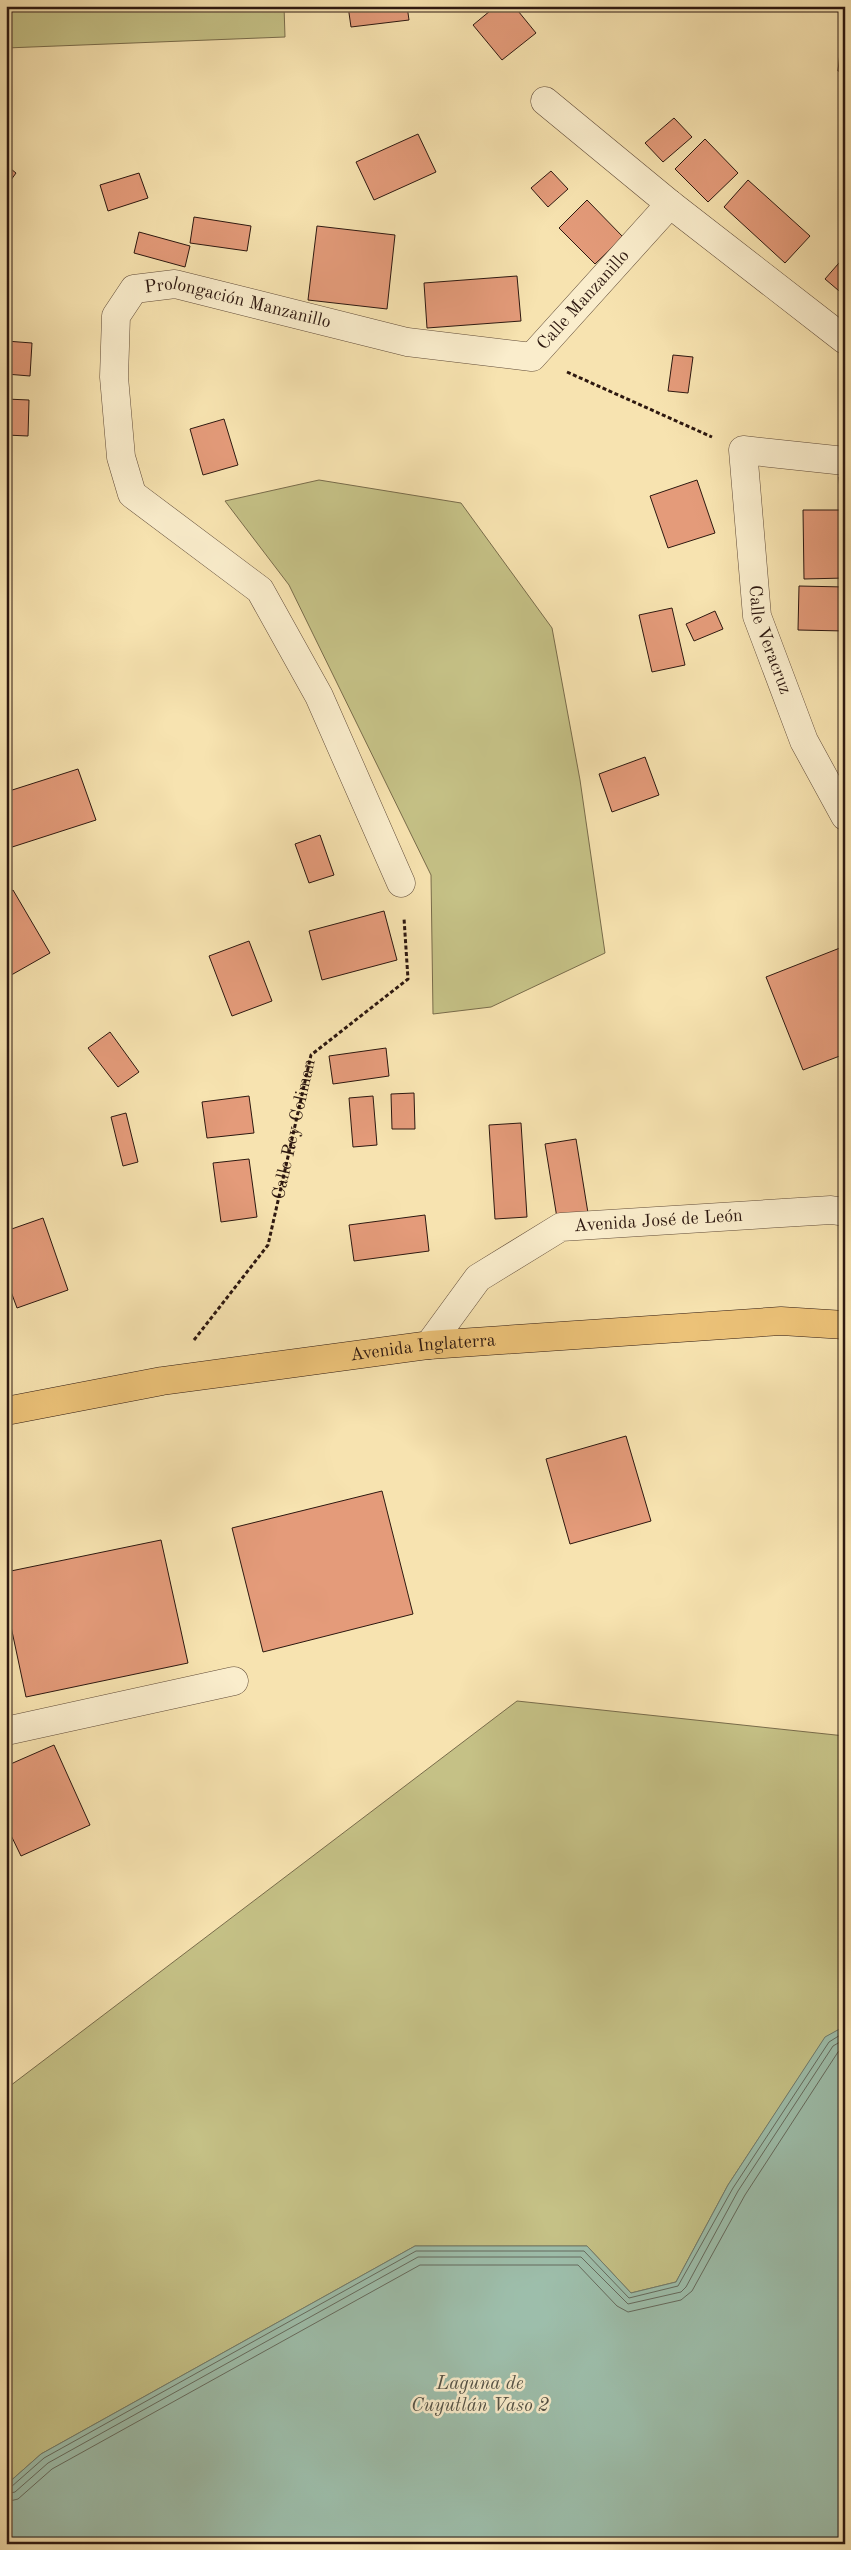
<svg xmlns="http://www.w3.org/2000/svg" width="851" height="2550" viewBox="0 0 851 2550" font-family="'Old Standard TT',serif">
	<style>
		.green { fill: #c5c186; stroke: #796c4b }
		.water { fill: #9dbeab; stroke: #707c6d }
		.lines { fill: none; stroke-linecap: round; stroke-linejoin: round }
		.shore { stroke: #656b5e; stroke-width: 1 }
		.building { fill: #e49b7a; stroke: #2d1810 }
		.minor-casing { stroke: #604b38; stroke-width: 29 }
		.major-casing { stroke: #2d1810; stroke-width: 29 }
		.path { stroke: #2d1810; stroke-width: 3; stroke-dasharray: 4 2.5; stroke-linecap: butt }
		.minor { stroke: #faedcc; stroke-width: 28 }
		.major { stroke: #ecc278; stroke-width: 28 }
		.labels { text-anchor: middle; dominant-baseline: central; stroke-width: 5; stroke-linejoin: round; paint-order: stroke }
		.street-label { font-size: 18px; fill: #2d1810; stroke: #faedcc }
		.water-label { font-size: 19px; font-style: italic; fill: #545246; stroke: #faedcc }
	</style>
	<rect width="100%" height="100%" fill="#f7e3b0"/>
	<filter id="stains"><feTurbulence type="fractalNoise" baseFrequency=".004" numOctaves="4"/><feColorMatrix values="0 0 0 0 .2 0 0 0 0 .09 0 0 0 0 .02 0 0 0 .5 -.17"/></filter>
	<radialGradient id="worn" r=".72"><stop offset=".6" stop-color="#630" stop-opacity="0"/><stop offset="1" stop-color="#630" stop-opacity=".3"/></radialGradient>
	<g class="green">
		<path d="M6 6H284L285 37 6 48Z"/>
		<path d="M319 480 461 503 552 628 580 780 605 953 491 1007 433 1014 431 875 289 585 225 501Z"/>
		<path d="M517 1701 845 1736V2026L825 2038 728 2185 676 2282 631 2293 587 2246H415L41 2454 6 2485V2089Z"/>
	</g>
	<path class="water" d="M845 2026V2544H6V2485L41 2454 415 2246H587L631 2293 676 2282 728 2185 825 2037Z"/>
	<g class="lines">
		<g class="shore">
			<path d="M6 2488 11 2487 44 2458 416 2251H584L629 2298 678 2286 733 2188 829 2042 845 2032"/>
			<path d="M6 2494 15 2492 48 2463 418 2257H581L628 2304 681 2292 686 2287 738 2191 833 2046 845 2039"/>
			<path d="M6 2502 18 2499 52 2469 420 2265H578L617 2306 628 2312 681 2300 692 2291 745 2195 838 2052 845 2048"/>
		</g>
	</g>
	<g class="building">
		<path d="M348 6H407L409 20 351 27Z"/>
		<path d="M496 6H514L536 33 502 60 473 25Z"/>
		<path d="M844 15H845V72L838 71Z"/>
		<path d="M674 118 692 137 663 162 645 143Z"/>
		<path d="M418 134 436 172 374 200 356 162Z"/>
		<path d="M705 139 738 173 708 202 675 169Z"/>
		<path d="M6 165 16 173 6 187Z"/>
		<path d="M551 171 568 189 548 207 531 188Z"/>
		<path d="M139 173 148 198 108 211 100 185Z"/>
		<path d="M748 180 810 236 785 263 724 207Z"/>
		<path d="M587 200 623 237 595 264 559 228Z"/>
		<path d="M194 217 251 226 247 251 190 243Z"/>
		<path d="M317 226 395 235 387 309 308 300Z"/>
		<path d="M139 232 190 246 185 267 134 253Z"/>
		<path d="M845 256V296L825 279Z"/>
		<path d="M517 276 521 321 427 328 424 283Z"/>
		<path d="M6 341 32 343 30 376 6 374Z"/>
		<path d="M673 355 693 357 688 393 668 391Z"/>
		<path d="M6 399 29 400 28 436 6 435Z"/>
		<path d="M224 419 238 465 203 475 190 429Z"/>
		<path d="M839 477H845V506H841Z"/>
		<path d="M697 480 715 533 668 548 650 496Z"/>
		<path d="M803 510H845V578L804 579Z"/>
		<path d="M799 586 845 587V631L798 630Z"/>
		<path d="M672 608 685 665 652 672 639 615Z"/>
		<path d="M715 611 723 629 694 641 686 624Z"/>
		<path d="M645 757 659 795 612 812 599 774Z"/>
		<path d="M78 769 96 820 6 849V792Z"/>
		<path d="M320 835 334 875 309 883 295 844Z"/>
		<path d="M13 890 50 953 6 978V894Z"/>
		<path d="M384 911 397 960 322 980 309 931Z"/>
		<path d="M249 941 272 1001 232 1016 209 956Z"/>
		<path d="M845 946V1054L803 1070 766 977Z"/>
		<path d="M110 1032 139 1072 118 1087 88 1048Z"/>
		<path d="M386 1048 389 1076 333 1084 329 1056Z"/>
		<path d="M414 1093 415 1129H392L391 1094Z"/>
		<path d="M249 1096 254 1133 207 1138 202 1102Z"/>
		<path d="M373 1096 377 1145 353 1147 349 1098Z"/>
		<path d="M126 1113 138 1162 123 1166 111 1117Z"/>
		<path d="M521 1123 527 1217 495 1219 489 1125Z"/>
		<path d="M576 1139 588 1213 557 1218 545 1144Z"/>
		<path d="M249 1159 257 1217 221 1222 213 1163Z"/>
		<path d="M425 1215 429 1251 354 1261 349 1225Z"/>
		<path d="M43 1218 68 1290 17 1308 6 1278V1231Z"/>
		<path d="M626 1436 651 1521 570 1544 546 1459Z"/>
		<path d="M382 1491 413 1614 263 1652 232 1528Z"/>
		<path d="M161 1540 188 1663 26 1697 6 1603V1572Z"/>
		<path d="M54 1745 90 1825 21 1856 6 1825V1766Z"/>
	</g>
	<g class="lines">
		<defs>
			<g id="minor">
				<path d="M545 101 670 204 845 340"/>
				<path id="s2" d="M845 461 743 450 757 616 804 741 845 816"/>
				<path id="s3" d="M401 883 319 696 260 590 132 494 121 457 114 377 116 316 134 289 175 284 407 342 532 357 670 204"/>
				<path id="s4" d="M429 1345 478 1278 561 1227 831 1210 845 1212"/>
				<path d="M6 1731 234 1681"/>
			</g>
			<g id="major">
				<path id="s5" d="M6 1411 162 1381 429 1345 781 1321 845 1325"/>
			</g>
		</defs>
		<use href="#minor" class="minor-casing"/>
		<use href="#major" class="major-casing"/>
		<g class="path">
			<path d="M567 372 712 437"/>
			<path id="s1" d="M194 1340 268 1245 311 1055 408 979 404 918"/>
		</g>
		<use href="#minor" class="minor"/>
		<use href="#major" class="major"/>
	</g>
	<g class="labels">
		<g class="street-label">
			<text stroke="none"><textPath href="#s3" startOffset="1181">Calle Manzanillo</textPath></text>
			<text stroke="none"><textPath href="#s3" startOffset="804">Prolongación Manzanillo</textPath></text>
			<text stroke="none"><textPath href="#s2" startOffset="295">Calle Veracruz</textPath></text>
			<text stroke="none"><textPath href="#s1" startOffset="239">Calle Rey Coliman</textPath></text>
			<text stroke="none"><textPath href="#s4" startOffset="278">Avenida José de León</textPath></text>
			<text stroke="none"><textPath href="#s5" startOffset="422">Avenida Inglaterra</textPath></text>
		</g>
		<g class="water-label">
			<text x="480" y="2384">Laguna de<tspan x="480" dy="22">Cuyutlán Vaso 2</tspan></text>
		</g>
	</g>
	<rect width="851" height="2550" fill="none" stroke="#f7e3b0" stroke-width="25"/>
	<rect x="8" y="8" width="836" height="2535" fill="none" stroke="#2d1810" stroke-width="2.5"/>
	<rect x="12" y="12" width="826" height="2525" fill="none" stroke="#2d1810"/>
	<rect width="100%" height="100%" filter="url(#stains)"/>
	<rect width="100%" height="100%" fill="url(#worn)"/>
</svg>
